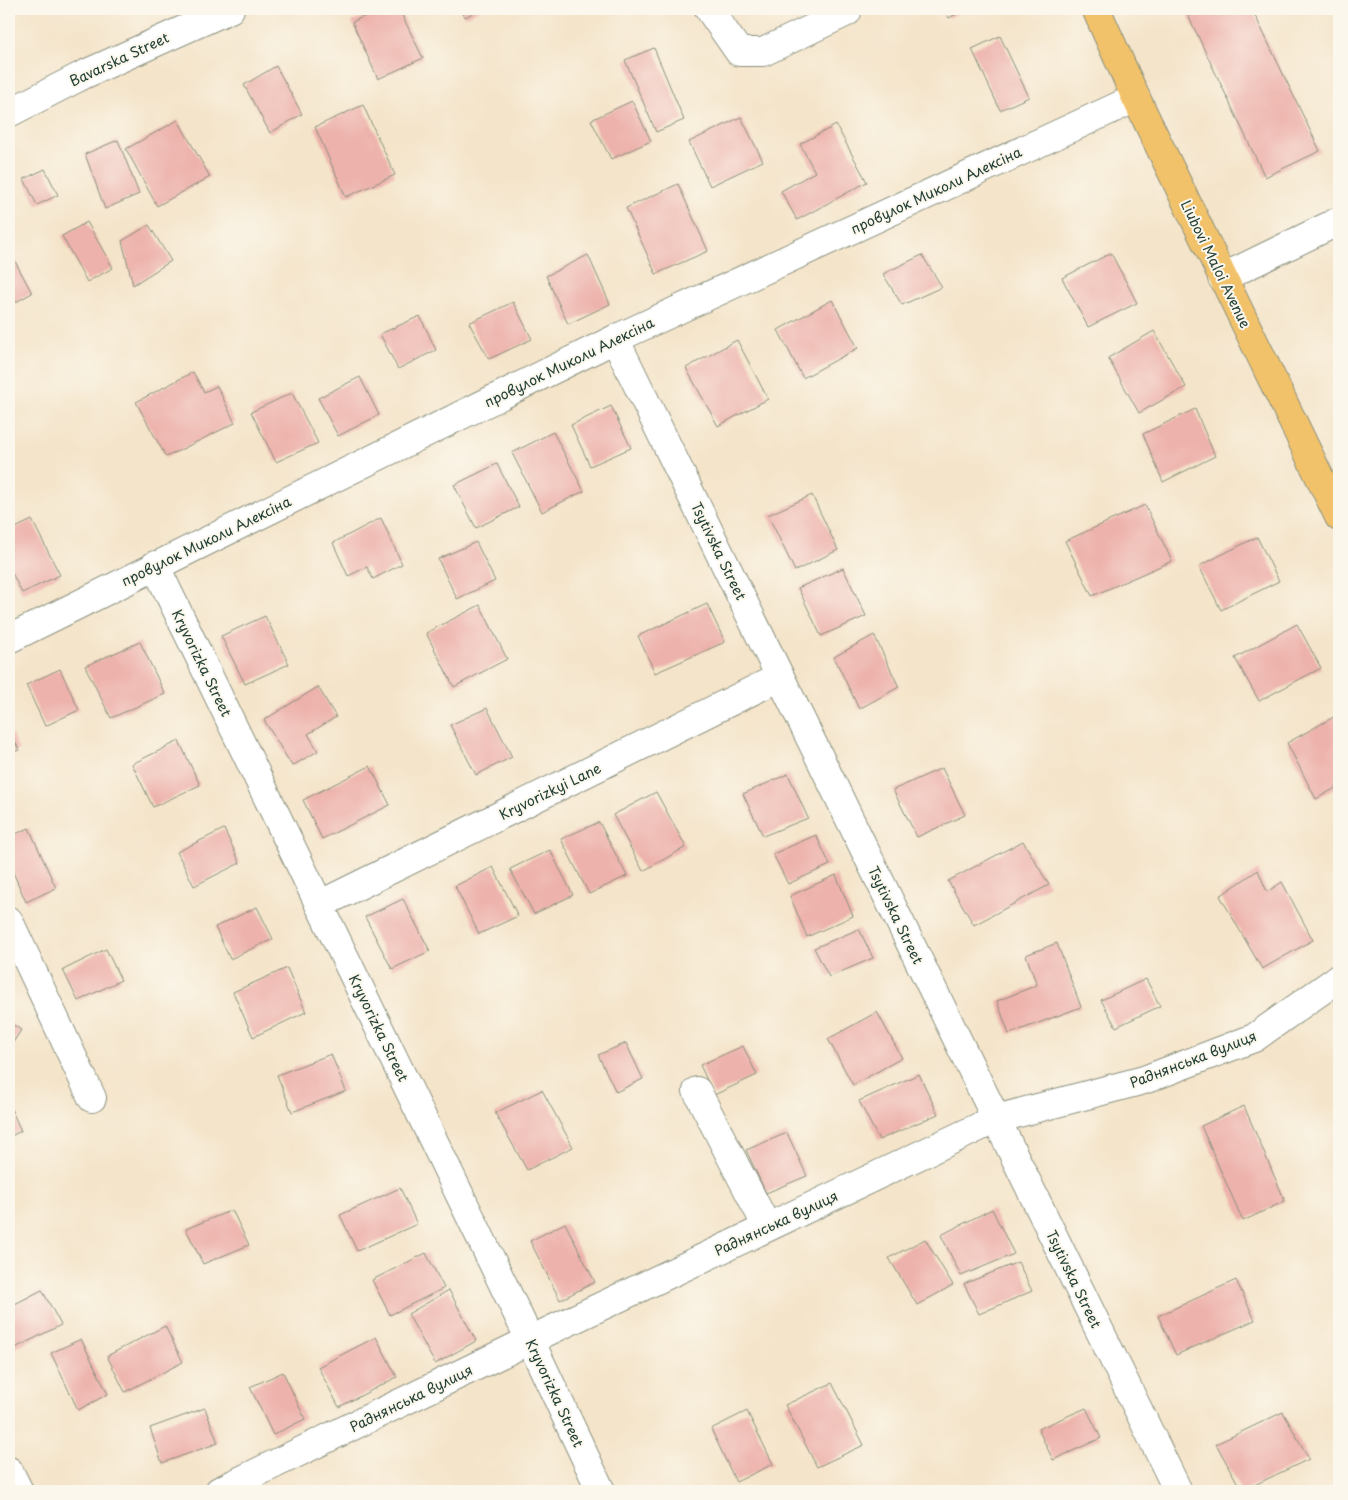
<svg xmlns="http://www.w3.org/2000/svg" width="1348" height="1500" viewBox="0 0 1348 1500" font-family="'Playpen Sans',sans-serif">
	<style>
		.building { fill: #edb2ac }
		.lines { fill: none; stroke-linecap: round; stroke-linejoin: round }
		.minor-casing { stroke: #8a907e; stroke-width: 30 }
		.major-casing { stroke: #8a907e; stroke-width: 30 }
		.minor { stroke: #fff; stroke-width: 28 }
		.major { stroke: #f2c26a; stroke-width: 28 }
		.labels { text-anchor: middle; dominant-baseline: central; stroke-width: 4; stroke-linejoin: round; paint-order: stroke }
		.street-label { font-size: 14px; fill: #1f3d34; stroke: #fbf7ec }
	</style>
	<rect width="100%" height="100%" fill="#fbf7ec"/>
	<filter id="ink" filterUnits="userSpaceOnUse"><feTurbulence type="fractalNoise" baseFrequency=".02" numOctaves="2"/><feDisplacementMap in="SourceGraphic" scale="10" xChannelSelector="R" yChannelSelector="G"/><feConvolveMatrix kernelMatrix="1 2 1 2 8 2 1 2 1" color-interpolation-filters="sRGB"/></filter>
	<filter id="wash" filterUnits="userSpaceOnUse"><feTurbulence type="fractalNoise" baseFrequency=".0096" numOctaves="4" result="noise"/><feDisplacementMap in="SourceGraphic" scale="20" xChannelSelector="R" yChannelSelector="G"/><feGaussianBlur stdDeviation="1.12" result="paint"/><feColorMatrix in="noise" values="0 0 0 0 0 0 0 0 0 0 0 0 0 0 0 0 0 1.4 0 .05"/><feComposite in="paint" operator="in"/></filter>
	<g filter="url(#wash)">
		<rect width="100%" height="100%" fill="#f4e4c9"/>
		<g id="blocks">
			<g class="building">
				<path d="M380 9H399L423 58 378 79 352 22Z"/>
				<path d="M460 9H481L465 17Z"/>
				<path d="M944 9H966L949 18Z"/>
				<path d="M1185 9H1252L1320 151 1265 177Z"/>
				<path d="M1000 36 1029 97 1000 110 972 49Z"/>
				<path d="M654 48 684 120 656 132 625 60Z"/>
				<path d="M276 66 302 114 270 133 244 85Z"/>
				<path d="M632 101 651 141 611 159 591 120Z"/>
				<path d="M363 105 395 175 346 197 315 127Z"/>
				<path d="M741 117 763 161 710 186 689 142Z"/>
				<path d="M178 120 210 177 157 206 126 149Z"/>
				<path d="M836 125 867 182 797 220 781 191 815 172 800 144Z"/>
				<path d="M118 140 139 194 105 209 85 154Z"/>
				<path d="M45 169 58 195 37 205 24 179Z"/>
				<path d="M678 184 708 251 656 274 626 208Z"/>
				<path d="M87 222 113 268 87 282 62 236Z"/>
				<path d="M149 225 171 261 133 285 122 241Z"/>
				<path d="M9 250 32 293 9 306Z"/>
				<path d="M1111 253 1137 303 1088 327 1062 278Z"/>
				<path d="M588 255 610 304 568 324 546 276Z"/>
				<path d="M922 255 942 287 902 305 883 274Z"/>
				<path d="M832 300 858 348 803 378 778 330Z"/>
				<path d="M513 302 532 339 489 359 469 323Z"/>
				<path d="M420 316 436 350 398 369 380 334Z"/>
				<path d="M1154 331 1186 387 1139 413 1108 358Z"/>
				<path d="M737 340 768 399 718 426 686 368Z"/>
				<path d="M193 372 204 392 217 386 235 423 166 457 136 402Z"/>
				<path d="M360 377 379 415 338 436 318 398Z"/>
				<path d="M292 393 318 443 276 462 251 412Z"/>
				<path d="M611 406 631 448 590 466 571 425Z"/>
				<path d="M1195 409 1215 456 1163 482 1143 434Z"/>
				<path d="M553 432 584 491 542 512 512 453Z"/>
				<path d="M497 464 519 507 476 528 454 485Z"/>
				<path d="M812 495 838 550 795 571 768 515Z"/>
				<path d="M1145 505 1172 561 1092 596 1065 541Z"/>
				<path d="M381 518 402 564 373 579 367 567 348 576 333 543Z"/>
				<path d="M32 520 60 575 22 593 9 567V531Z"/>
				<path d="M1257 537 1279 581 1221 610 1199 566Z"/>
				<path d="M476 542 495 581 457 599 438 559Z"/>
				<path d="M843 568 866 616 821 636 798 588Z"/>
				<path d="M707 604 725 642 655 673 638 636Z"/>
				<path d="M480 605 507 659 454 687 426 633Z"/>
				<path d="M265 616 289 664 245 684 221 636Z"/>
				<path d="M1297 624 1321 668 1259 701 1235 658Z"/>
				<path d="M874 635 899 687 859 709 834 657Z"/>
				<path d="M140 642 165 694 111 718 85 666Z"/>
				<path d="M60 669 79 710 45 726 26 685Z"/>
				<path d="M318 687 336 717 308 734 318 751 292 766 264 720Z"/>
				<path d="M487 708 512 757 476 775 450 725Z"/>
				<path d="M1339 714V786L1316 799 1287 743Z"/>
				<path d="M9 729 19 750 9 754Z"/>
				<path d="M179 741 200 785 153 807 132 764Z"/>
				<path d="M370 766 390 805 322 839 303 800Z"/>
				<path d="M942 768 965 815 917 837 893 790Z"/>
				<path d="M788 774 808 818 763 836 743 794Z"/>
				<path d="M656 792 686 847 643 871 613 815Z"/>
				<path d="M599 822 627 876 589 894 561 839Z"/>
				<path d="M29 828 56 888 26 902 9 863V837Z"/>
				<path d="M224 829 240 863 194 886 177 852Z"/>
				<path d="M816 835 830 865 788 884 773 854Z"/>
				<path d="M1023 841 1049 885 974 925 948 881Z"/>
				<path d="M550 850 573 895 534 914 510 869Z"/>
				<path d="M493 867 518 916 479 934 455 886Z"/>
				<path d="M1258 870 1267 892 1282 882 1313 940 1262 969 1220 896Z"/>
				<path d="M836 875 853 916 807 937 790 896Z"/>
				<path d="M403 899 430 951 392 969 365 917Z"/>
				<path d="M257 907 273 939 230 959 215 927Z"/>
				<path d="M859 929 873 958 829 977 814 948Z"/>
				<path d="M1057 943 1081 1007 1009 1034 997 1001 1037 985 1026 955Z"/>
				<path d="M106 949 121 980 78 1001 63 970Z"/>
				<path d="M287 968 306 1012 253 1037 233 992Z"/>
				<path d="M1146 979 1160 1006 1116 1027 1101 1000Z"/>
				<path d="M877 1012 902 1058 853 1085 828 1039Z"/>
				<path d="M9 1022 21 1030 9 1049Z"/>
				<path d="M626 1043 643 1079 616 1092 598 1055Z"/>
				<path d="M743 1046 757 1075 714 1095 700 1065Z"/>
				<path d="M331 1054 346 1091 292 1112 277 1075Z"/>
				<path d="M919 1074 938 1114 879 1140 859 1101Z"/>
				<path d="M542 1090 573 1147 527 1170 495 1113Z"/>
				<path d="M9 1104 21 1131 9 1137Z"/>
				<path d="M1244 1106 1285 1201 1243 1221 1201 1126Z"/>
				<path d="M787 1133 807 1176 766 1193 746 1150Z"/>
				<path d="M400 1188 417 1224 357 1251 340 1215Z"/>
				<path d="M992 1209 1014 1254 961 1276 941 1235Z"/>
				<path d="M232 1210 249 1245 203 1264 186 1229Z"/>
				<path d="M565 1223 595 1282 560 1300 530 1241Z"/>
				<path d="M925 1239 953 1285 917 1305 889 1258Z"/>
				<path d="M426 1253 444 1288 390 1315 372 1280Z"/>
				<path d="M1018 1262 1032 1291 979 1314 964 1284Z"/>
				<path d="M1236 1280 1255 1320 1176 1355 1158 1316Z"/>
				<path d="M42 1290 61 1325 9 1351V1307Z"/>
				<path d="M449 1290 476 1341 435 1364 408 1314Z"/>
				<path d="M165 1326 183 1362 125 1392 107 1356Z"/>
				<path d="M376 1337 397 1377 339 1407 318 1367Z"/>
				<path d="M81 1339 108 1394 78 1410 51 1353Z"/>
				<path d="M283 1372 305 1419 273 1435 250 1387Z"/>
				<path d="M832 1383 864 1445 817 1467 785 1405Z"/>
				<path d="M205 1408 218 1443 162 1463 150 1428Z"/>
				<path d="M1086 1408 1101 1438 1053 1460 1038 1429Z"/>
				<path d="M747 1411 773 1464 736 1482 711 1429Z"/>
				<path d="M1283 1412 1309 1459 1242 1491 1216 1444Z"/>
				<path d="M1123 1486 1125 1491H1111Z"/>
			</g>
		</g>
	</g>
	<g filter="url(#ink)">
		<use href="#blocks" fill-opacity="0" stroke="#8a907e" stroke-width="1"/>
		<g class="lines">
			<defs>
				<g id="minor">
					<path d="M709 9 739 52H763L847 12V9"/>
					<path d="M9 113 83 75 230 9"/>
					<path d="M1222 278 1339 221"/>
					<path d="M615 339 1178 1491"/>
					<path d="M155 565 530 1340 601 1491"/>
					<path d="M9 639 615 339 1136 98"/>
					<path d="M319 905 780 677"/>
					<path d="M9 921 92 1098"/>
					<path d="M697 1091 767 1227"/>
					<path d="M9 1471 19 1491"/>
					<path d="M219 1491 530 1340 996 1119 1144 1080 1254 1038 1339 978"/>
				</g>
				<path id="major" d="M1096 9 1136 98 1339 517"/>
			</defs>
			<use href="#minor" class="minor-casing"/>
			<use href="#major" class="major-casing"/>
			<use href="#minor" class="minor"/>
			<use href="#major" class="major"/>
		</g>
	</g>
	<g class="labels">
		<g class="street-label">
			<text transform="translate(119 59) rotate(-25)">Bavarska Street</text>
			<text transform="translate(936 190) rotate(-25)">провулок Миколи Алексіна</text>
			<text transform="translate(1216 264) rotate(64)">Liubovi Maloi Avenue</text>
			<text transform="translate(569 362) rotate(-26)">провулок Миколи Алексіна</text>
			<text transform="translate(206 541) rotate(-26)">провулок Миколи Алексіна</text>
			<text transform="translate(719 551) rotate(64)">Tsytivska Street</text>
			<text transform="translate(202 663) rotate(64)">Kryvorizka Street</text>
			<text transform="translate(550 791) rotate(-26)">Kryvorizkyi Lane</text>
			<text transform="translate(896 915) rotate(64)">Tsytivska Street</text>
			<text transform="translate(379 1028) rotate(64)">Kryvorizka Street</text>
			<text transform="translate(1193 1059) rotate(-21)">Раднянська вулиця</text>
			<text transform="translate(776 1223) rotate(-25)">Раднянська вулиця</text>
			<text transform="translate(1074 1279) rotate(64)">Tsytivska Street</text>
			<text transform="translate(555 1393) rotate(65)">Kryvorizka Street</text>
			<text transform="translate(411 1398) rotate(-26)">Раднянська вулиця</text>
		</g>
	</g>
	<rect width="1348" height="1500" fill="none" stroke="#fbf7ec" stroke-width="30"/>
</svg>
